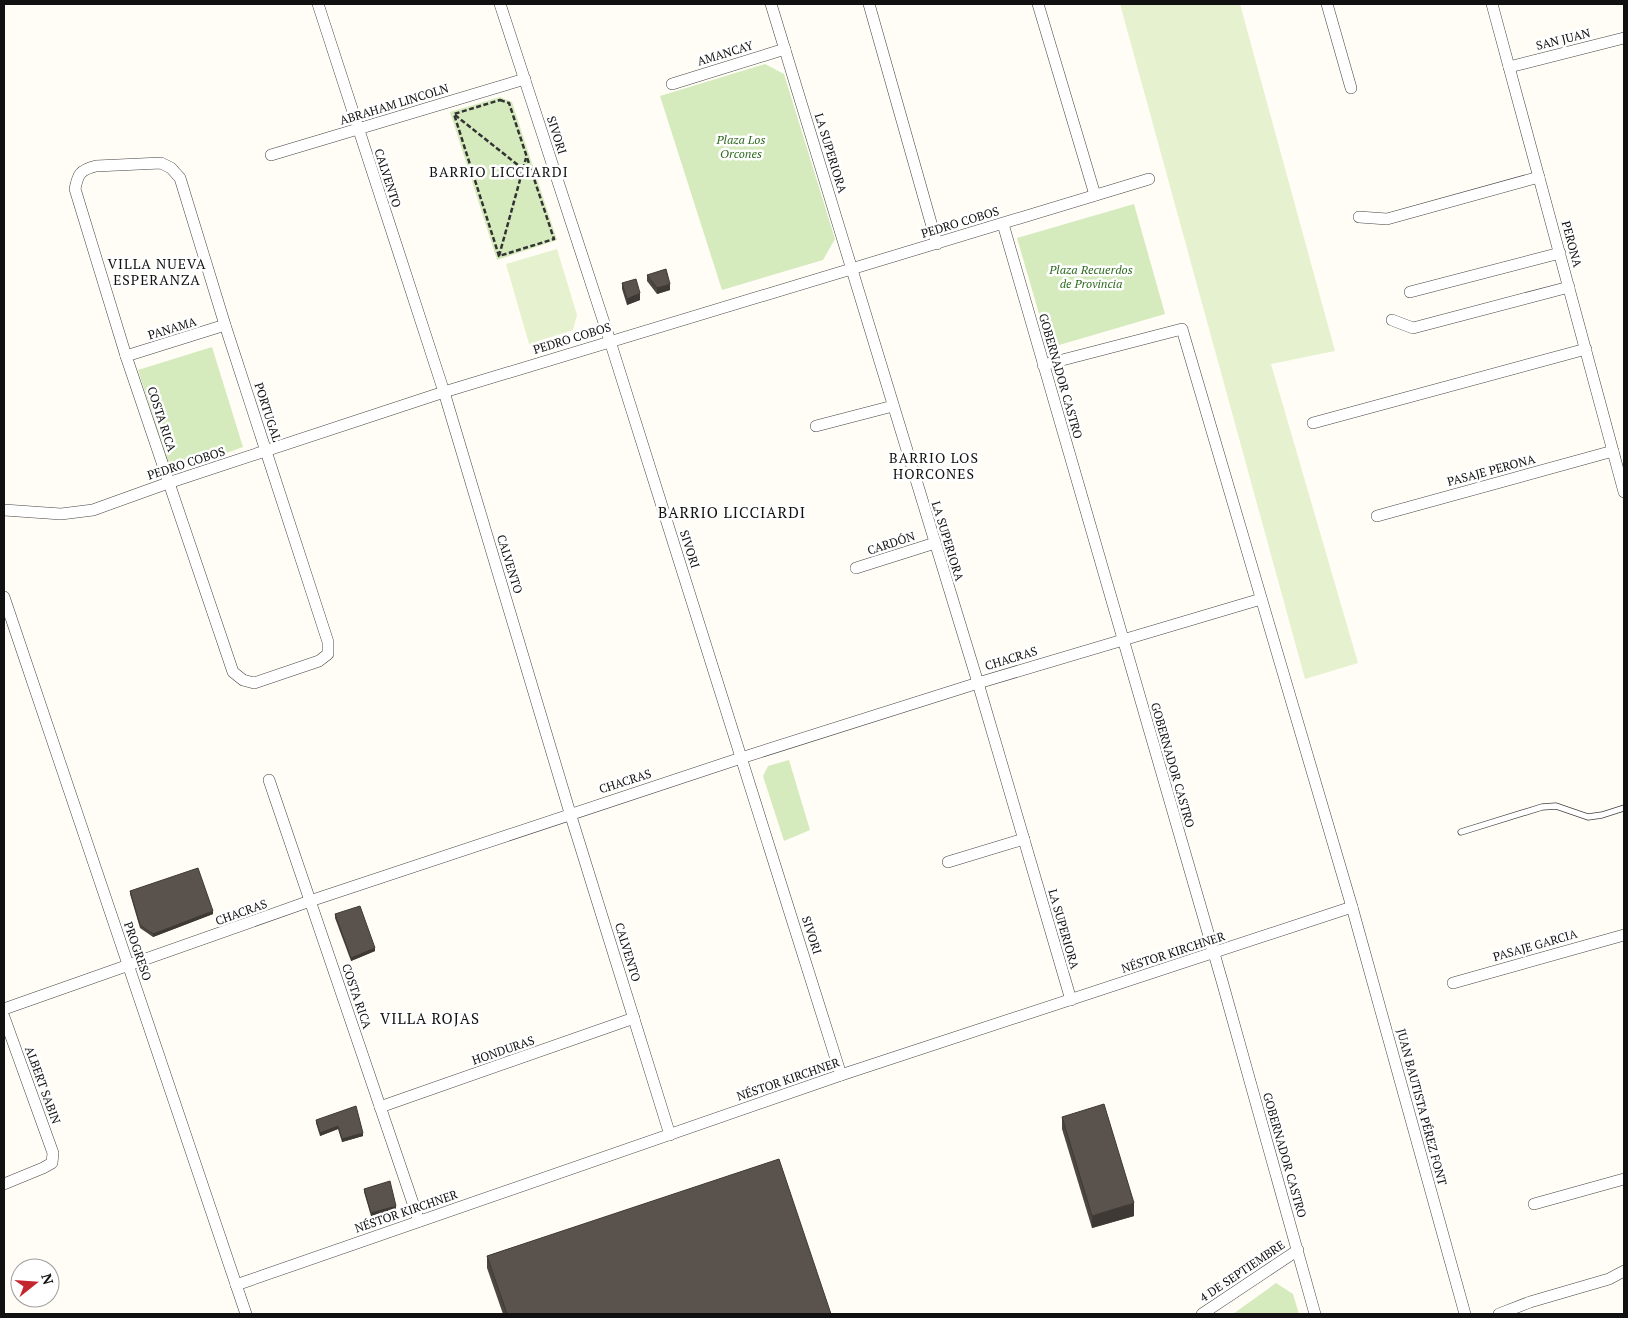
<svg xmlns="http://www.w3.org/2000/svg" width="1628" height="1318" viewBox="0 0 1628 1318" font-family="'PT Serif',serif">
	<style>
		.green { fill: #d5ebbd }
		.pitch { fill: #e6f2cf }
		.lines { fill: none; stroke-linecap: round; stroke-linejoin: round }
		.lane-casing { stroke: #444; stroke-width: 7 }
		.street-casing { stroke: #444; stroke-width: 12 }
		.path { stroke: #333; stroke-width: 2.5; stroke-dasharray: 5 2.5; stroke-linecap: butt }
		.lane { stroke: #fff; stroke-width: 5.5 }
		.street { stroke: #fff; stroke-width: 11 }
		.wall { fill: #4d4742 }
		.shaded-wall { fill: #3f3936 }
		.building { fill: #5a524d; stroke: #3f3936 }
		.labels { text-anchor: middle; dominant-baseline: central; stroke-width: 5; stroke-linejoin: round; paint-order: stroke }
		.street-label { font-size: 12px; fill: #111; stroke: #fff }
		.park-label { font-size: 12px; font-style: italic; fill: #2f6b1f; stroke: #fff }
		.neighbourhood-label { font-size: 14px; letter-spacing: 1px; fill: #111; stroke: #fff }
		.quarter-label { font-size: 15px; letter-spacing: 1px; fill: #111; stroke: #fff }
	</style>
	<rect width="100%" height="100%" fill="#fffdf5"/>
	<g class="green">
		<path d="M765 64 784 74 835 239 823 260 722 290 660 96Z"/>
		<path d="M500 97 512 102 557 240 497 260 450 112Z"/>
		<path d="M1134 204 1165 314 1049 348 1017 238Z"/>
		<path d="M212 347 243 447 171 473 138 370Z"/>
		<path d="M789 760 810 830 784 841 763 776 768 766Z"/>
		<path d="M1276 1283 1293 1294 1299 1314H1233Z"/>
	</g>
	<g class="pitch">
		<path d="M1120 4H1240L1335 351 1271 364 1358 663 1305 679Z"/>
		<path d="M557 249 577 315 573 330 529 344 506 264Z"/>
	</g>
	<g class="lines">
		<defs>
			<path id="lane" d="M1461 832 1542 807 1556 806 1588 817 1602 815 1624 808"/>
			<g id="street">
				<path d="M318 4 444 392 570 813 670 1135"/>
				<path d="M500 4 610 341 841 1075"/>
				<path d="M771 4 978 683 1071 1000"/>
				<path d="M869 4 937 244"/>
				<path d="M1038 4 1095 195"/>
				<path d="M1327 4 1351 88"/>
				<path d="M1492 4 1624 492"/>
				<path d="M1509 67 1624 38"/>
				<path d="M672 84 785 49"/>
				<path d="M271 155 525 79"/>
				<path d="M161 163 171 168 180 178 225 325 328 642V654L319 661 254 683 243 680 233 672 126 356 75 189C78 174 80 170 96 166Z"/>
				<path d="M1359 217 1387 219 1539 177"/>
				<path d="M1003 224 1222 981 1315 1314"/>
				<path d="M1410 292 1560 253"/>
				<path d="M1392 320 1413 328 1569 287"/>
				<path d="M126 356 225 325"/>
				<path d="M1043 365 1182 329 1352 907 1465 1314"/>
				<path d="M1313 423 1586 349"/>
				<path d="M816 426 893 406"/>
				<path d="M4 510 61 514 93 510 168 483 444 392 1149 179"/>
				<path d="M1377 516 1613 451"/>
				<path d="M856 568 935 543"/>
				<path d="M4 597 246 1314"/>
				<path d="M269 780 419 1221"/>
				<path d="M948 862 1024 839"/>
				<path d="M1453 983 1624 935"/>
				<path d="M4 1009 310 901 741 758 978 683 1261 599"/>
				<path d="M4 1017 53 1153 52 1163 43 1168 4 1184"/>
				<path d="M380 1107 634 1018"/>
				<path d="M1534 1204 1624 1179"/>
				<path d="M236 1285 841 1075 1352 907"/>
				<path d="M1202 1314 1298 1250"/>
				<path d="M1499 1314 1530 1302 1609 1279 1624 1271"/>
			</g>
		</defs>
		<use href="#lane" class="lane-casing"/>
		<use href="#street" class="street-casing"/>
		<g class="path">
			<path d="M500 100 509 103 554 239 499 256 454 114Z"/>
			<path d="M455 115 533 177"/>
			<path d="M499 256 526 158"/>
		</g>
		<use href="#lane" class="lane"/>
		<use href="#street" class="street"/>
	</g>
	<g class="wall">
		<path d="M647 275 670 290 657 294 647 281Z"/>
		<path d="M622 283 640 300 627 305 622 289Z"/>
		<path d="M130 891 213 914 153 937 140 928 130 894Z"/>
		<path d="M335 914 375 951 351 961 335 918Z"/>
		<path d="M1062 1117 1134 1216 1092 1228 1062 1129Z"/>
		<path d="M316 1120 363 1136 342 1142 338 1129 320 1136 316 1123Z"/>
		<path d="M364 1189 396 1209 371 1216 364 1192Z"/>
		<path d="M487 1256 831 1314H503L487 1268Z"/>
	</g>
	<g class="shaded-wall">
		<path d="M670 284V290L657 294V288Z"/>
		<path d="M640 293V300L627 305V299Z"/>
		<path d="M213 911V914L153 937V934Z"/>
		<path d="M375 948V951L351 961V958Z"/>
		<path d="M338 1126V1129L320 1136V1133Z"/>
		<path d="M363 1133V1136L342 1142V1139Z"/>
		<path d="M1134 1203V1216L1092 1228V1216Z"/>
		<path d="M396 1206V1209L371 1216V1213Z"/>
	</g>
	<g class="building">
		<path d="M666 269 670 284 657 288 647 275Z"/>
		<path d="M636 279 640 293 627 299 622 283Z"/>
		<path d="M198 868 213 911 153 934 140 925 130 891Z"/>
		<path d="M360 906 375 948 351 958 335 914Z"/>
		<path d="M1104 1104 1134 1203 1092 1216 1062 1117Z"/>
		<path d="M356 1106 363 1133 342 1139 338 1126 320 1133 316 1120Z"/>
		<path d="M779 1159 831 1314H507L487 1256Z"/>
		<path d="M390 1181 396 1206 371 1213 364 1189Z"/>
	</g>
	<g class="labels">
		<g class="street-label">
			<text transform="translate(1563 39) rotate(-14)">SAN JUAN</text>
			<text transform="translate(725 53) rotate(-17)">AMANCAY</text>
			<text transform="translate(394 104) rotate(-17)">ABRAHAM LINCOLN</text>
			<text transform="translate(557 135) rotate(72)">SIVORI</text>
			<text transform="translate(831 153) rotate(73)">LA SUPERIORA</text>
			<text transform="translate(388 178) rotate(72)">CALVENTO</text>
			<text transform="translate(960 222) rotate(-17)">PEDRO COBOS</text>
			<text transform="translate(1572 244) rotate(75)">PERONA</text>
			<text transform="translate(172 328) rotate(-17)">PANAMA</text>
			<text transform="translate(572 338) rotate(-17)">PEDRO COBOS</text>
			<text transform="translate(1061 376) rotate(74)">GOBERNADOR CASTRO</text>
			<text transform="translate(268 412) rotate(72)">PORTUGAL</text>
			<text transform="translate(162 419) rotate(72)">COSTA RICA</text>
			<text transform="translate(186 463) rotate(-18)">PEDRO COBOS</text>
			<text transform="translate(1491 470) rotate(-15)">PASAJE PERONA</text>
			<text transform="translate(948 541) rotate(73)">LA SUPERIORA</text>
			<text transform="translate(891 543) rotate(-18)">CARDÓN</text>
			<text transform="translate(690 549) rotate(72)">SIVORI</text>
			<text transform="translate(510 564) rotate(73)">CALVENTO</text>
			<text transform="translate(1011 658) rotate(-17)">CHACRAS</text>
			<text transform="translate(1173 765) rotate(74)">GOBERNADOR CASTRO</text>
			<text transform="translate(625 781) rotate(-18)">CHACRAS</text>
			<text transform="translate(241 912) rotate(-20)">CHACRAS</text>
			<text transform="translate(1064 929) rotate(74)">LA SUPERIORA</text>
			<text transform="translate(812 935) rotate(72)">SIVORI</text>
			<text transform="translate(1535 945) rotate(-16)">PASAJE GARCIA</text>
			<text transform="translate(138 951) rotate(71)">PROGRESO</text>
			<text transform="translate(628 952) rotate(73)">CALVENTO</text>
			<text transform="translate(1173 952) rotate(-18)">NÉSTOR KIRCHNER</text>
			<text transform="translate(357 996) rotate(71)">COSTA RICA</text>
			<text transform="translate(503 1050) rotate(-19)">HONDURAS</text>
			<text transform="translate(788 1079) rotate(-19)">NÉSTOR KIRCHNER</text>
			<text transform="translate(43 1085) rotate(70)">ALBERT SABIN</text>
			<text transform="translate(1422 1107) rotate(75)">JUAN BAUTISTA PÉREZ FONT</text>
			<text transform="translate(1285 1155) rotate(74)">GOBERNADOR CASTRO</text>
			<text transform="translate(406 1211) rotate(-19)">NÉSTOR KIRCHNER</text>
			<text transform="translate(1242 1271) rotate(-34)">4 DE SEPTIEMBRE</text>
		</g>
		<g class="park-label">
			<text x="741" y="139">Plaza Los<tspan x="741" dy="14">Orcones</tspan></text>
			<text x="1091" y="269">Plaza Recuerdos<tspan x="1091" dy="14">de Provincia</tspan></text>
		</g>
		<g class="neighbourhood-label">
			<text x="499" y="171">BARRIO LICCIARDI</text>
			<text x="157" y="263">VILLA NUEVA<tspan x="157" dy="16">ESPERANZA</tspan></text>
			<text x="934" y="457">BARRIO LOS<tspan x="934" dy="16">HORCONES</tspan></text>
		</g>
		<g class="quarter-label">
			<text x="732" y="512">BARRIO LICCIARDI</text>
			<text x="430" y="1018">VILLA ROJAS</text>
		</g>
	</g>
	<rect width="1628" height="1318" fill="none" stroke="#111111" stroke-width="10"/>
	<g transform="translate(35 1283) rotate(73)"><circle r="24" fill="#ffffff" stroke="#a0a0a0"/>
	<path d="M0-4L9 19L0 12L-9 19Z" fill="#c4262e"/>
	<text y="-8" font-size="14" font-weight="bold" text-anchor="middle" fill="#111111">N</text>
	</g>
</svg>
